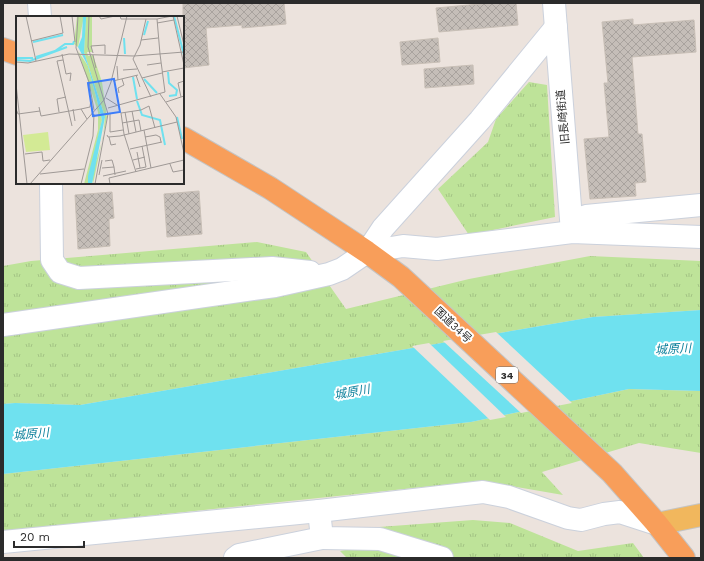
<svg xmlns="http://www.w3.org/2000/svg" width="704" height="561" viewBox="0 0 704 561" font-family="'Work Sans','Noto Sans JP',sans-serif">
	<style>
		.grass { fill: url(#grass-tufts) }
		.water { fill: #6fe1ef }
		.pier { fill: #ece3dd }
		.building { fill: url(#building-cross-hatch); stroke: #c8bfb6 }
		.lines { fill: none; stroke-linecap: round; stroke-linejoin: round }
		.minor-casing { stroke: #cbd1dc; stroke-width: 24 }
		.primary-casing { stroke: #c4c4c4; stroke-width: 24 }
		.trunk-casing { stroke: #c4c4c4; stroke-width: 24 }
		.minor { stroke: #fff; stroke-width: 22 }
		.primary { stroke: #f1b75d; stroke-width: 22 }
		.trunk { stroke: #f89e5a; stroke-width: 22 }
		.labels { text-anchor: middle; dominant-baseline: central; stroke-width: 4; stroke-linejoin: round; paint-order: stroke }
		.shield { fill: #fff; stroke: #6b6b6b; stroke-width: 1 }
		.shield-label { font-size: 10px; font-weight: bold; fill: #2b2b2b }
		.street-label { font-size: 11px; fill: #2b2b2b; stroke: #fff }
		.water-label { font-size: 12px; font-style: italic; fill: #0d819c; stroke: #fff }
		.inset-river { fill: none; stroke: #6fe1ef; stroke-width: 2 }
		.inset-road { fill: none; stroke: #9f9996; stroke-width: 1 }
		.view { fill: #3c7dfa; fill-opacity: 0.15; stroke: #3c7dfa; stroke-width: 2 }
		.inset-edge { fill: none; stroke: #2b2b2b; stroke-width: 2 }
	</style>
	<defs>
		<pattern id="grass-tufts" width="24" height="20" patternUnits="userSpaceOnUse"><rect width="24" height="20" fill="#bee399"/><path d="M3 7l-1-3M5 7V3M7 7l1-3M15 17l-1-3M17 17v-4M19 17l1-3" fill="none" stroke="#a3c384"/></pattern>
		<pattern id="building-cross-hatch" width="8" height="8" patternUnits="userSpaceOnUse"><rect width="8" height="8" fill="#c5beb8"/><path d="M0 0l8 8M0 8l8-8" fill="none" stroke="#a9a39e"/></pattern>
	</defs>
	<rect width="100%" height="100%" fill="#ece3dd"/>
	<g class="grass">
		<path d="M529 82 547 85 555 217 469 235 438 189 488 142 496 119Z"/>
		<path d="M257 242 306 252 346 309 469 279 590 256 701 261V310L593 317 80 405 15 403 3 404V266L31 261Z"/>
		<path d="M629 389 701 391V453L639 443 542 472 563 495 481 481 3 531V474L471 422Z"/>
		<path d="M473 520 510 523 578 551 633 543 644 558H347L340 551 410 538 379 527Z"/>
	</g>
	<path class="water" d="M701 310V391L629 389 471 422 3 474V404L15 403 80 405 593 317Z"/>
	<g class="pier">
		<path d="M496 332 572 403 521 413 443 341Z"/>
		<path d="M429 343 506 417 490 420 412 346Z"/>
	</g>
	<g class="building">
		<path d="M183 3H284L286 24 242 28V25L206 28 209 65 183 68Z"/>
		<path d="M490 3H516L518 25 439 32 436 8Z"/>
		<path d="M633 19V25L694 20 696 52 632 57 638 134H642L646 182 635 183 636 196 590 199 584 139 609 137 604 83H608L602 22Z"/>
		<path d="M438 38 440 62 402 65 400 42Z"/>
		<path d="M473 65 474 84 425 88 424 69Z"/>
		<path d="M199 191 202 234 167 237 164 194Z"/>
		<path d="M112 192 114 218 109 219 110 246 78 249 75 195Z"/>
	</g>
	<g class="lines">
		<defs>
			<g id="minor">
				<path d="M39 3 40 17"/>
				<path d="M554 3 572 232"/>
				<path d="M51 183 52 260 60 272 79 278 272 268 310 272"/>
				<path d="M572 232 586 216 701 205"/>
				<path d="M367 252 383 228 480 120 556 27"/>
				<path d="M3 325 275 286 329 274 342 269 367 252 403 246 437 249 572 232 701 237"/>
				<path d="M319 511 322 538 380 539 442 558"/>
				<path d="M3 542 319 511 483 492 509 497 568 518 581 520 604 514 620 512 657 524"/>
				<path d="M235 558 239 555 322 538"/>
			</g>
			<path id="primary" d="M657 524 701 515"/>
			<g id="trunk">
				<path d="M3 49 17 54"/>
				<path d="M183 138 270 188 367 252 401 277 612 473 657 524 684 558"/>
			</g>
		</defs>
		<use href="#minor" class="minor-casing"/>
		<use href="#primary" class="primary-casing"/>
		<use href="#trunk" class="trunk-casing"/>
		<use href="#minor" class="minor"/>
		<use href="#primary" class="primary"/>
		<use href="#trunk" class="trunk"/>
	</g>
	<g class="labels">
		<rect class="shield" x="496" y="367" width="22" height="16" rx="3"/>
		<g class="shield-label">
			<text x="507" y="375">34</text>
		</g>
		<g class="street-label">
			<text transform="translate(563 117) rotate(-95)">旧長崎街道</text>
			<text transform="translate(453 325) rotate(43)">国道34号</text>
		</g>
		<g class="water-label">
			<text transform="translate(673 349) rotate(-3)">城原川</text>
			<text transform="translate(352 392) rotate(-10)">城原川</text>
			<text transform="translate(31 434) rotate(-5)">城原川</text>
		</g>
	</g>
	<g transform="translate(16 16)">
		<rect width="168" height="168" fill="#ece3dd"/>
		<path d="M61 0H67V5L62 31 58 28ZM70 0H76V36H71L72 40 77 39 86 66 91 101 77 168 76 159 87 122 89 101 68 36ZM62 35 72 50 86 104 72 168H68L82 114V96Z" fill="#bee399"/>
		<path d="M32 116 34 134 10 136 7 119Z" fill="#d3ea95"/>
		<path d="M67 0H70V4L68 36 89 101 76 168H72V160L86 104 72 50 62 31 66 21Z" fill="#6fe1ef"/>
		<path class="inset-river" d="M158 0 168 39M128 19 132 5M108 22 109 38M17 26 47 19M20 41 39 35 49 28H57L58 25M0 42H17M0 44 14 45 51 31M152 56 153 67 161 74 160 79 153 80M117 61 121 83M128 63 141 77M121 85 126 99 144 104 149 129M161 101 166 123"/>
		<path class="inset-road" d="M10 0 20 45M56 0 59 26M62 0 60 32 73 66 78 94M73 0 72 31 92 98 79 168M83 0 85 3 99 0M104 0 105 3H130M157 0 168 49M161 0 168 29M141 7 158 4M125 24 142 22M15 25 47 17 44 0M77 37 75 30 89 29V38M46 38 50 58 55 57 54 65M144 38 141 3 156 0M77 39 80 52M47 44 41 45 56 110M0 46 12 47 53 38 118 40 168 36M131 49 145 47M101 50 102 64M107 54 121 53M146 56 168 52M120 59 124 71M126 62 146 57M97 65 122 59M0 68 11 168M103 77 102 72 108 69 106 63M144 78 160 101 168 137M135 81 117 43 124 29 130 3H141M165 81 162 67 168 65M90 82 101 89M150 86 168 80M23 91 25 100 65 93 71 103M92 92 149 76 144 38M0 93 2 98 24 95M57 93 59 105M65 93 74 91 75 83M116 95 120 116M43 96 41 83 50 81M109 96 113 118M94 97V116L107 114M106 107 123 104 125 115M128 114 135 152M91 119 92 121 104 120 161 106M93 121 95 129 100 128M129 121 140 119 144 121 145 126M114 133 146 126M121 136 124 152M9 138 26 136 27 145 34 144M117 144 129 141M89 145 96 144 98 151M154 148 157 156 168 154M86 152 98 151 99 159M120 153 130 151 126 130M120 156 108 118 105 97 125 94 133 90 139 112M24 158 68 153M83 159 86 144M87 160 110 155M14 168 88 84 95 66 111 0M65 168 77 120 78 98M94 168 93 162 168 144"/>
		<path class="view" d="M98 63 104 96 77 100 72 67Z"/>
		<rect width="168" height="168" class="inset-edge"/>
	</g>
	<rect width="704" height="561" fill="none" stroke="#2b2b2b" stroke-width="8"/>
	<path d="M14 541v6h70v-6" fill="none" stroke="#2b2b2b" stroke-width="2"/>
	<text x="20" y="541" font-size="12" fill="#2b2b2b" stroke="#ffffff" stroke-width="3" paint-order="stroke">20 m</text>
</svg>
